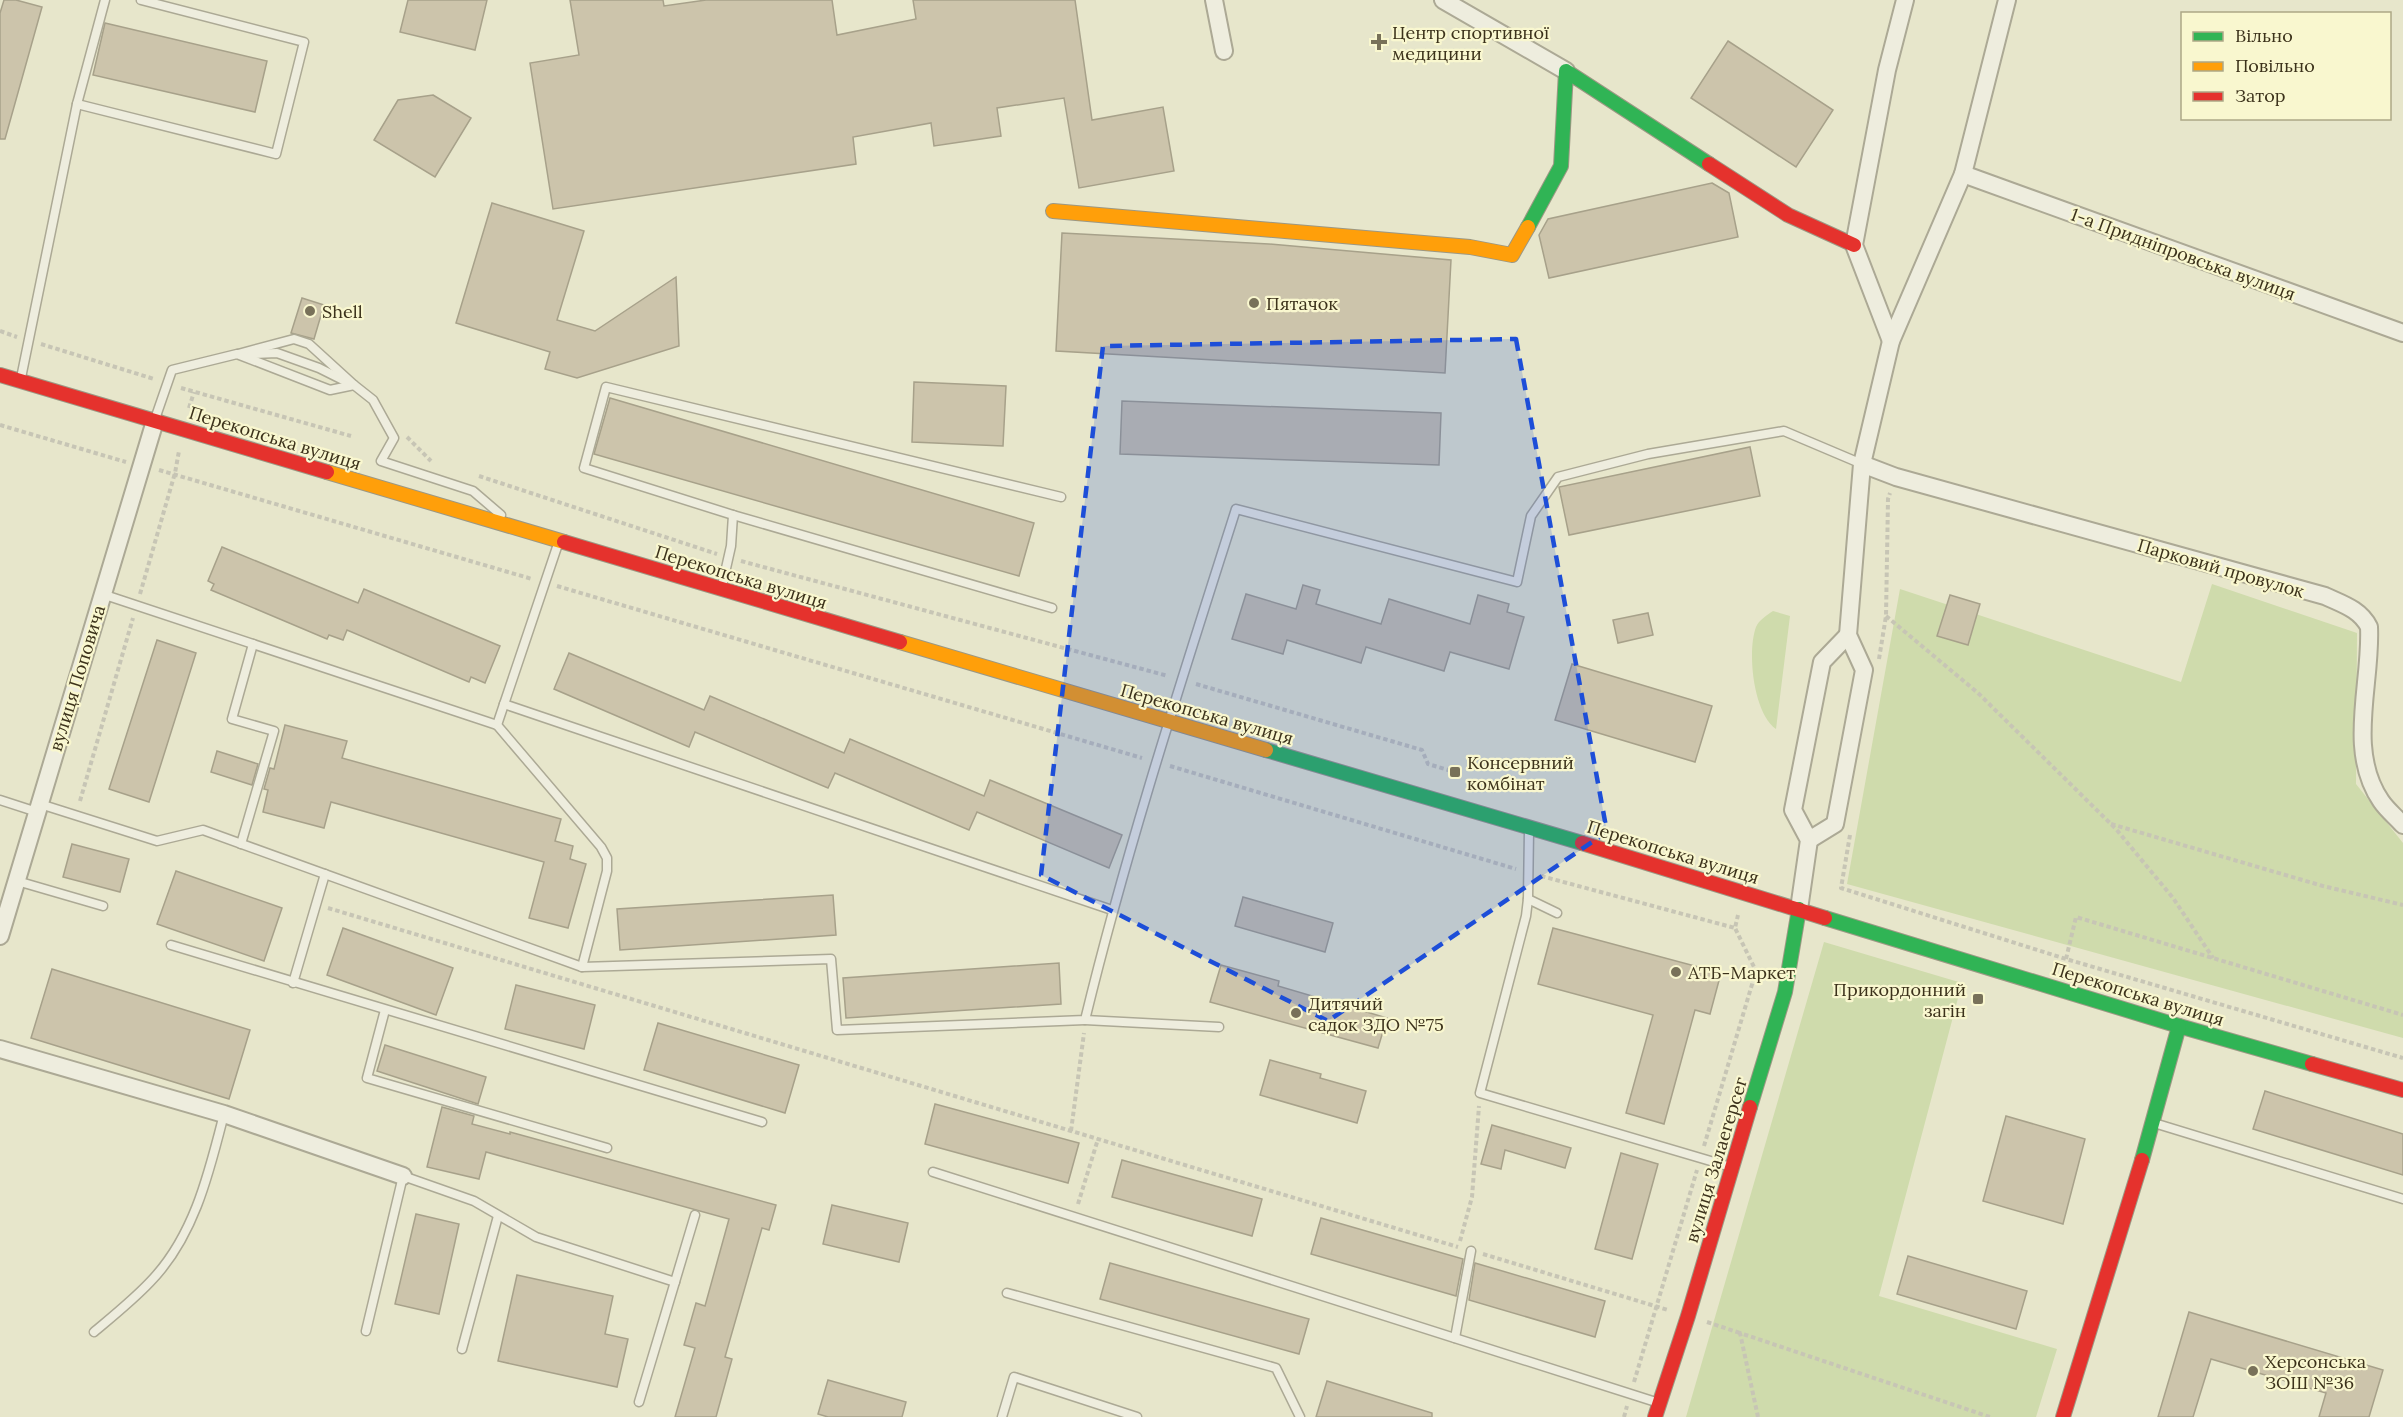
<svg xmlns="http://www.w3.org/2000/svg" width="2403" height="1417" viewBox="0 0 2403 1417" font-family="Lora,serif">
	<style>
		.green { fill: #cfdbac }
		.building { fill: #ccc4ab; stroke: #a7a18a; stroke-width: 1.5 }
		.lines { fill: none; stroke-linecap: round; stroke-linejoin: round }
		.lane-casing { stroke: #aca995; stroke-width: 11 }
		.street-casing { stroke: #aca995; stroke-width: 20 }
		.fast-casing { stroke: #9c9884; stroke-width: 16 }
		.slow-casing { stroke: #9c9884; stroke-width: 16 }
		.jam-casing { stroke: #9c9884; stroke-width: 16 }
		.path { stroke: #c7c5b5; stroke-width: 4; stroke-dasharray: 4.5 3; stroke-linecap: butt }
		.lane { stroke: #eeedde; stroke-width: 8 }
		.street { stroke: #eeedde; stroke-width: 16 }
		.fast { stroke: #30b455; stroke-width: 14 }
		.slow { stroke: #ff9f0a; stroke-width: 14 }
		.jam { stroke: #e5322d; stroke-width: 14 }
		.marked { fill: #1d4ed8; fill-opacity: 0.2; stroke: #1d4ed8; stroke-width: 4.5; stroke-dasharray: 12 8; stroke-linejoin: round }
		.poi-dot { fill: #787159; stroke: #f9f7cf; stroke-width: 2 }
		.labels { text-anchor: middle; dominant-baseline: central; stroke-width: 4.5; stroke-linejoin: round; paint-order: stroke }
		.poi-label { font-size: 18px; fill: #3c321b; stroke: #f9f7cf; text-anchor: start }
		.street-label { font-size: 18px; fill: #3c321b; stroke: #f9f7cf }
	</style>
	<rect width="100%" height="100%" fill="#e7e6cb"/>
	<g class="green">
		<path d="M2212 584 2357 633 2356 784 2403 843V1038L1847 884 1900 589 2181 682Z"/>
		<path d="M1773 611 1790 616 1776 729C1753 713 1747 651 1756 627 1759 620 1767 615 1773 611Z"/>
		<path d="M1824 942 1962 983 1879 1296 2057 1349 2036 1417H1686Z"/>
	</g>
	<g class="building">
		<path d="M4 0H16L42 7 5 139H0V13Z"/>
		<path d="M408 0H487L475 50 400 32Z"/>
		<path d="M570 0H663L664 6 706 0H832L837 35 916 19 913 0H1075L1092 120 1163 107 1174 171 1079 188 1064 98 997 108 1001 136 934 146 931 123 853 137 856 164 553 209 530 63 579 55Z"/>
		<path d="M105 23 267 61 255 112 93 75Z"/>
		<path d="M1728 41 1833 110 1796 167 1691 98Z"/>
		<path d="M433 95 471 118 435 177 374 140 398 100Z"/>
		<path d="M1712 183 1729 193 1738 237 1549 278 1539 235 1548 219Z"/>
		<path d="M492 203 584 231 557 320 595 331 676 277 679 346 577 378 545 369 550 352 456 323Z"/>
		<path d="M1062 233 1269 244 1451 260 1445 373 1056 351Z"/>
		<path d="M302 298 324 305 314 339 291 333Z"/>
		<path d="M914 382 1006 386 1003 446 912 442Z"/>
		<path d="M610 398 1034 523 1019 576 594 454Z"/>
		<path d="M1122 401 1441 413 1439 465 1120 454Z"/>
		<path d="M1750 447 1760 496 1569 535 1559 487Z"/>
		<path d="M222 547 358 603 364 589 500 646 485 683 471 677 469 682 347 630 343 640 329 635 327 639 211 590 214 584 208 581Z"/>
		<path d="M1303 585 1320 590 1316 604 1381 624 1389 599 1470 624 1478 595 1509 604 1507 612 1524 617 1509 669 1450 652 1444 671 1366 647 1361 663 1287 640 1283 654 1232 639 1246 594 1296 609Z"/>
		<path d="M1950 595 1980 604 1968 645 1937 636Z"/>
		<path d="M1648 613 1653 635 1618 643 1613 620Z"/>
		<path d="M157 640 196 653 149 802 109 789Z"/>
		<path d="M569 653 704 710 710 696 844 753 850 739 984 796 990 780 1122 835 1109 868 977 812 969 830 835 773 828 788 695 732 689 747 554 689Z"/>
		<path d="M1572 664 1712 706 1695 762 1555 720Z"/>
		<path d="M285 725 347 741 342 758 561 819 555 841 573 846 570 859 586 864 568 928 529 918 544 862 331 802 324 828 263 812 268 790 264 789 270 768 274 769Z"/>
		<path d="M217 751 258 764 252 785 211 772Z"/>
		<path d="M72 844 129 859 120 892 63 877Z"/>
		<path d="M176 871 282 908 264 961 157 924Z"/>
		<path d="M833 895 836 935 620 950 617 909Z"/>
		<path d="M1243 897 1333 923 1325 952 1235 926Z"/>
		<path d="M343 928 453 968 436 1015 327 975Z"/>
		<path d="M1553 928 1721 973 1710 1014 1695 1010 1664 1124 1626 1113 1653 1015 1538 984Z"/>
		<path d="M1059 963 1061 1004 846 1018 843 978Z"/>
		<path d="M1221 965 1279 981 1278 986 1387 1018 1378 1048 1210 1002Z"/>
		<path d="M52 969 250 1030 229 1099 31 1038Z"/>
		<path d="M516 985 595 1005 584 1049 505 1029Z"/>
		<path d="M658 1023 799 1065 785 1113 644 1070Z"/>
		<path d="M385 1045 486 1077 478 1104 377 1071Z"/>
		<path d="M1270 1060 1321 1074 1320 1078 1366 1091 1357 1123 1260 1095Z"/>
		<path d="M2265 1091 2403 1134V1175L2253 1129Z"/>
		<path d="M935 1104 1079 1143 1068 1183 925 1144Z"/>
		<path d="M442 1107 474 1116 472 1124 510 1134V1132L776 1205 769 1230 762 1228 725 1357 732 1359 716 1417H675L695 1348 684 1345 696 1303 705 1306 729 1219 486 1152 479 1179 427 1167Z"/>
		<path d="M2006 1116 2085 1139 2063 1224 1983 1201Z"/>
		<path d="M1492 1125 1571 1148 1565 1168 1505 1150 1501 1169 1481 1164Z"/>
		<path d="M1621 1153 1658 1164 1632 1259 1595 1249Z"/>
		<path d="M1122 1160 1262 1199 1252 1236 1112 1197Z"/>
		<path d="M832 1205 908 1223 899 1262 823 1244Z"/>
		<path d="M416 1214 459 1224 439 1314 395 1304Z"/>
		<path d="M1321 1218 1463 1259 1456 1296 1311 1254Z"/>
		<path d="M1908 1256 2027 1291 2016 1329 1897 1294Z"/>
		<path d="M1110 1263 1309 1319 1299 1354 1100 1299Z"/>
		<path d="M1475 1263 1605 1301 1595 1337 1469 1300Z"/>
		<path d="M517 1275 613 1296 605 1334 628 1339 617 1387 498 1361Z"/>
		<path d="M2189 1312 2383 1370 2369 1417H2319L2326 1393 2211 1359 2193 1417H2158Z"/>
		<path d="M828 1380 906 1402 902 1417H828L818 1414Z"/>
		<path d="M1327 1381 1432 1413V1417H1316Z"/>
	</g>
	<g class="lines">
		<defs>
			<g id="lane">
				<path d="M77 104 276 154 304 42 141 0"/>
				<path d="M238 354 294 339 309 344 354 385"/>
				<path d="M252 354 277 353 319 368 345 381"/>
				<path d="M21 378 77 104 105 0"/>
				<path d="M155 419 172 370 237 354 330 390 354 385 373 400 394 438 381 461 473 491 501 515"/>
				<path d="M733 515 1052 608"/>
				<path d="M722 586 731 546 733 515 584 468 606 387 1061 497"/>
				<path d="M102 594 497 725 601 847 607 858V871L582 967"/>
				<path d="M504 704 1112 910"/>
				<path d="M497 725 558 544"/>
				<path d="M0 800 37 812"/>
				<path d="M40 804 157 841 203 830 582 967 831 959 837 1030 1085 1020C1127 847 1182 679 1236 509L1517 582 1531 516 1558 477 1648 454 1784 431 1862 464"/>
				<path d="M1529 830 1528 899 1526 916 1480 1093 1731 1167"/>
				<path d="M241 844 274 731 232 719 253 644"/>
				<path d="M17 881 103 906"/>
				<path d="M1528 899 1557 913"/>
				<path d="M171 945 762 1122"/>
				<path d="M293 983 325 874"/>
				<path d="M385 1010 367 1078 607 1148"/>
				<path d="M1085 1020 1219 1027"/>
				<path d="M2154 1123 2403 1199"/>
				<path d="M933 1172 1659 1403"/>
				<path d="M1007 1293 1276 1368 1300 1417"/>
				<path d="M366 1331 403 1176 474 1201 536 1237 675 1282"/>
				<path d="M94 1332C113 1316 133 1300 150 1282 194 1237 209 1173 224 1114"/>
				<path d="M1455 1338 1471 1251"/>
				<path d="M462 1349 498 1216"/>
				<path d="M639 1402 695 1215"/>
				<path d="M1002 1417 1014 1377 1137 1417"/>
			</g>
			<g id="street">
				<path d="M1214 0 1224 51"/>
				<path d="M1443 0 1566 71"/>
				<path d="M1963 174 2403 333"/>
				<path d="M1891 341 1854 245 1887 70 1905 0"/>
				<path d="M1862 464 1896 477 2325 596C2342 604 2360 609 2369 627 2372 683 2346 750 2381 801 2387 810 2396 817 2403 825"/>
				<path d="M1809 840 1835 824 1864 670 1848 635 1862 464 1891 341 1963 174 2007 0"/>
				<path d="M1799 909 1809 840 1793 810 1822 662 1848 635"/>
				<path d="M0 936 155 421"/>
				<path d="M0 1049 224 1114 403 1176"/>
			</g>
			<g id="fast">
				<path d="M1528 227 1561 166 1566 71 1709 164"/>
				<path d="M1266 750 1582 843"/>
				<path d="M1825 918 2179 1026 2312 1064"/>
				<path d="M1750 1107 1785 992 1799 909"/>
				<path d="M2142 1160 2179 1026"/>
			</g>
			<g id="slow">
				<path d="M1053 211 1470 247 1512 255 1528 227"/>
				<path d="M327 472 564 542"/>
				<path d="M900 642 1266 750"/>
			</g>
			<g id="jam">
				<path d="M1709 164 1788 215 1854 245"/>
				<path d="M0 375 327 472"/>
				<path d="M564 542 900 642"/>
				<path d="M1582 843 1825 918"/>
				<path d="M2312 1064 2403 1090"/>
				<path d="M1655 1417 1688 1316 1750 1107"/>
				<path d="M2063 1417 2142 1160"/>
			</g>
		</defs>
		<use href="#lane" class="lane-casing"/>
		<use href="#street" class="street-casing"/>
		<use href="#fast" class="fast-casing"/>
		<use href="#slow" class="slow-casing"/>
		<use href="#jam" class="jam-casing"/>
		<g class="path">
			<path d="M0 331 17 337"/>
			<path d="M41 344 154 379"/>
			<path d="M181 388 351 436"/>
			<path d="M189 408 194 392"/>
			<path d="M0 425 126 462"/>
			<path d="M407 437 431 461"/>
			<path d="M159 470 532 579"/>
			<path d="M479 476 717 554"/>
			<path d="M741 561 1168 676"/>
			<path d="M557 586 1142 758"/>
			<path d="M140 594 175 473 179 451"/>
			<path d="M1886 616 1978 693 2116 829 2173 898 2213 958"/>
			<path d="M1879 659 1886 616 1888 499 1890 493"/>
			<path d="M1196 684 1422 750 1428 764 1455 772"/>
			<path d="M1170 766 1516 869"/>
			<path d="M80 801 133 618"/>
			<path d="M2111 824 2323 886 2403 905"/>
			<path d="M1850 835 1841 888 2066 959 2403 1058"/>
			<path d="M1541 876 1735 928 1738 915"/>
			<path d="M328 908 1458 1247"/>
			<path d="M2066 959 2076 917 2403 1015"/>
			<path d="M1071 1131 1084 1033"/>
			<path d="M1704 1146 1756 971 1735 928"/>
			<path d="M1078 1204 1098 1139"/>
			<path d="M1460 1241 1472 1197 1479 1106"/>
			<path d="M1483 1254 1668 1310"/>
			<path d="M1707 1322 1740 1333"/>
			<path d="M1634 1382 1697 1170"/>
			<path d="M1624 1417 1627 1406"/>
			<path d="M1758 1417 1740 1333 1990 1417"/>
		</g>
		<use href="#lane" class="lane"/>
		<use href="#street" class="street"/>
		<use href="#fast" class="fast"/>
		<use href="#slow" class="slow"/>
		<use href="#jam" class="jam"/>
	</g>
	<path class="marked" d="M1516 339 1607 832 1328 1021 1041 875 1103 346Z"/>
	<g class="poi-dot">
		<path d="M1376 33h6v6h6v6h-6v6h-6v-6h-6v-6h6z"/>
		<circle cx="1254" cy="303" r="6"/>
		<circle cx="310" cy="311" r="6"/>
		<rect x="1449" y="766" width="12" height="12" rx="3"/>
		<circle cx="1676" cy="972" r="6"/>
		<rect x="1972" y="993" width="12" height="12" rx="3"/>
		<circle cx="1296" cy="1013" r="6"/>
		<circle cx="2253" cy="1371" r="6"/>
	</g>
	<g class="labels">
		<g class="poi-label">
			<text x="1392" y="32">Центр спортивної<tspan x="1392" dy="21">медицини</tspan></text>
			<text x="1266" y="303">Пятачок</text>
			<text x="322" y="311">Shell</text>
			<text x="1467" y="762">Консервний<tspan x="1467" dy="21">комбінат</tspan></text>
			<text x="1688" y="972">АТБ-Маркет</text>
			<text x="1966" y="989" text-anchor="end">Прикордонний<tspan x="1966" dy="21">загін</tspan></text>
			<text x="1308" y="1003">Дитячий<tspan x="1308" dy="21">садок ЗДО №75</tspan></text>
			<text x="2265" y="1361">Херсонська<tspan x="2265" dy="21">ЗОШ №36</tspan></text>
		</g>
		<g class="street-label">
			<text transform="translate(2183 254) rotate(20)">1-а Придніпровська вулиця</text>
			<text transform="translate(275 438) rotate(17)">Перекопська вулиця</text>
			<text transform="translate(2221 568) rotate(16)">Парковий провулок</text>
			<text transform="translate(741 577) rotate(17)">Перекопська вулиця</text>
			<text transform="translate(77 678) rotate(-73)">вулиця Поповича</text>
			<text transform="translate(1207 714) rotate(16)">Перекопська вулиця</text>
			<text transform="translate(1673 852) rotate(17)">Перекопська вулиця</text>
			<text transform="translate(2138 994) rotate(17)">Перекопська вулиця</text>
			<text transform="translate(1716 1160) rotate(-73)">вулиця Залаегерсег</text>
		</g>
	</g>
	<rect x="2181" y="12" width="210" height="108" fill="#f9f7cf" stroke="#ada887" stroke-width="1.5"/>
	<rect x="2193" y="32" width="30" height="9" fill="#30b455" stroke="#ada887" stroke-width="1.5"/>
	<text x="2235" y="42" font-size="18" fill="#3c321b">Вільно</text>
	<rect x="2193" y="62" width="30" height="9" fill="#ff9f0a" stroke="#ada887" stroke-width="1.5"/>
	<text x="2235" y="72" font-size="18" fill="#3c321b">Повільно</text>
	<rect x="2193" y="92" width="30" height="9" fill="#e5322d" stroke="#ada887" stroke-width="1.5"/>
	<text x="2235" y="102" font-size="18" fill="#3c321b">Затор</text>
</svg>
